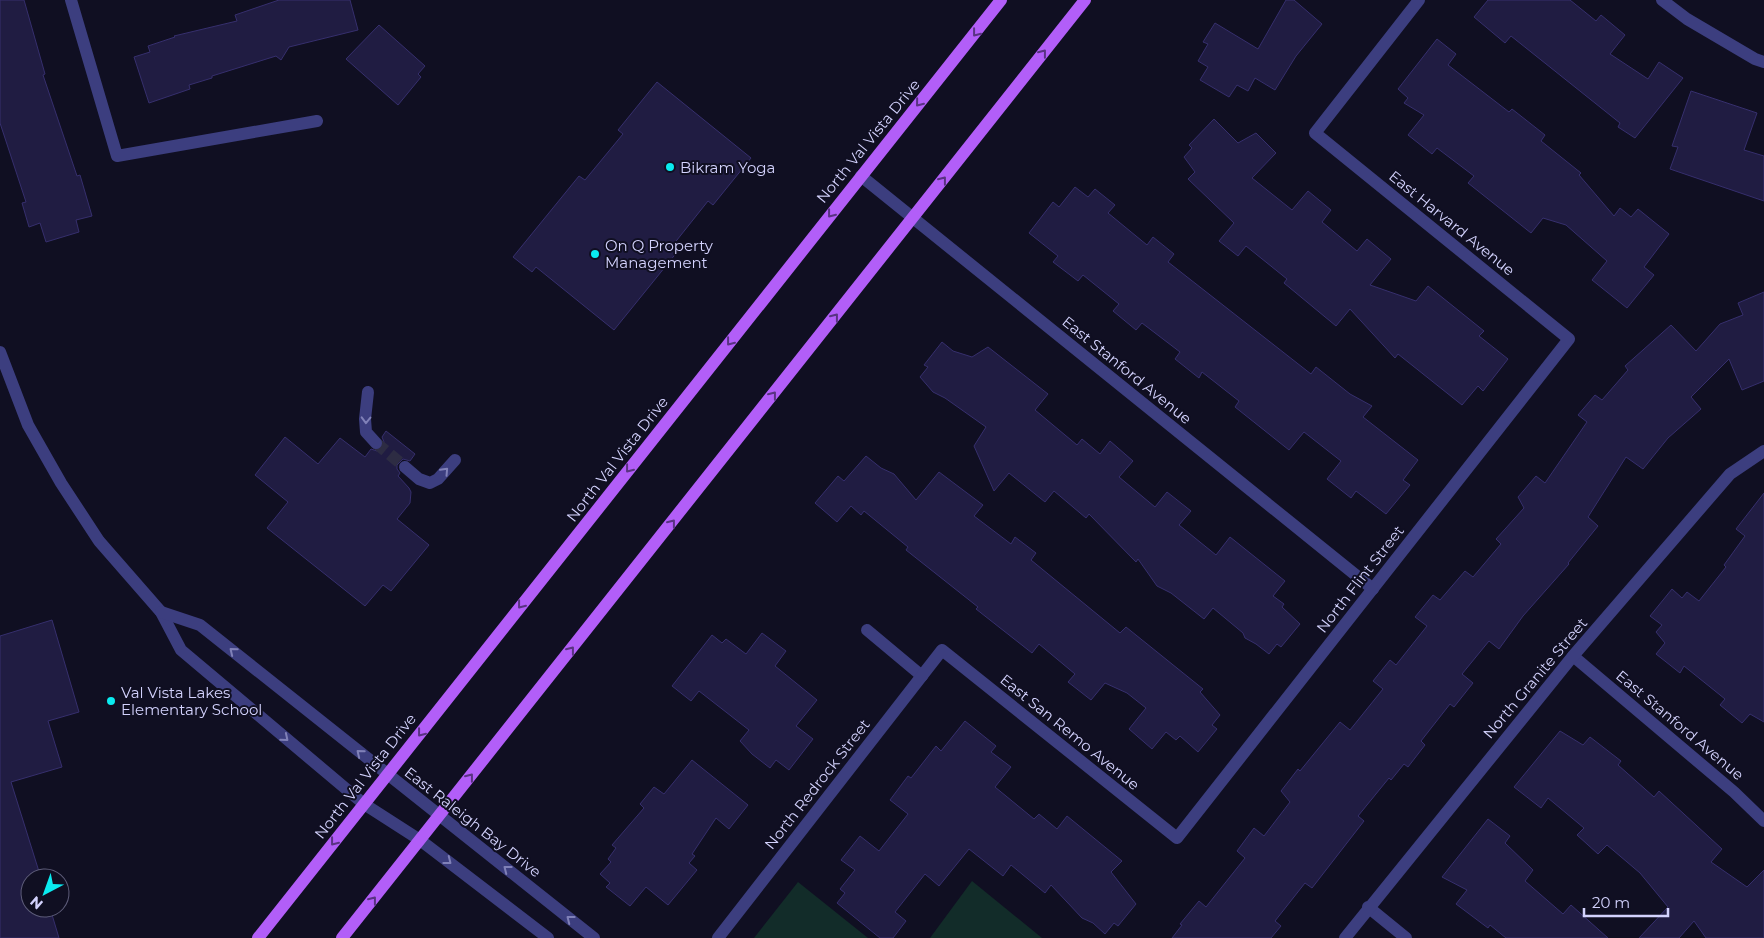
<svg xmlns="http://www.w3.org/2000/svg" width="1764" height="938" viewBox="0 0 1764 938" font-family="Montserrat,sans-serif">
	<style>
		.green { fill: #122c29 }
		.building { fill: #201c42; stroke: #362f6d }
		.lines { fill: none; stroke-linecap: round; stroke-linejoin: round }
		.minor-tunnel { stroke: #2d2c43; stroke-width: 12; stroke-dasharray: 12 6; stroke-linecap: butt }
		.minor { stroke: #3c3e7f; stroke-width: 12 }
		.major { stroke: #b25ef8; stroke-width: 12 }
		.oneway { stroke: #593382 }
		.oneway2 { stroke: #8081b8 }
		.poi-dot { fill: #0aebf0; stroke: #100f22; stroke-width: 2 }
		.labels { text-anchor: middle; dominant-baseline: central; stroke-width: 4; stroke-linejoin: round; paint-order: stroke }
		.street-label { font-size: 15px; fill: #d3d2fd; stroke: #100f22 }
		.poi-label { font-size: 15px; fill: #d3d2fd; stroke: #100f22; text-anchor: start }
	</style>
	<rect width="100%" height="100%" fill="#100f22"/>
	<g class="green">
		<path d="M972 881 1042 938H930Z"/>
		<path d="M798 882 868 938H754Z"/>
	</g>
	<g class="building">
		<path d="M0 0H24L45 74 43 75 77 176 80 175 92 216 76 220 79 232 46 242 40 223 29 227 22 203 26 202 0 123Z"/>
		<path d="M279 0H350L358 30 289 47 281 60 276 56 212 76V78L189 85 190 89 149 103 134 57 150 52 148 46 175 37 174 36 237 21 235 15Z"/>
		<path d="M1286 0H1294L1322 24 1296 56 1275 90 1255 78 1248 91 1237 85 1229 97 1200 80 1208 67 1198 61 1208 44 1203 42 1215 23 1258 49Z"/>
		<path d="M1488 0H1570L1596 21 1601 15 1625 35 1610 54 1648 79 1659 62 1683 78 1635 138 1618 127 1620 123 1511 36 1505 43 1474 17Z"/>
		<path d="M379 25 425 66 418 74 421 77 398 105 346 59Z"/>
		<path d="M1437 39 1456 54 1448 65 1509 112 1512 109 1545 135 1541 141 1581 173 1579 175 1614 216 1620 208 1631 217 1638 209 1669 234 1644 267 1654 275 1627 308 1592 280 1607 261 1566 225 1543 218 1531 233 1468 183 1474 176 1437 148 1432 154 1408 135 1424 115 1404 103 1408 98 1398 89Z"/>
		<path d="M657 82 751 158 713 205 708 201 673 245 678 251 614 330 536 267 532 272 513 257 579 176 585 180 623 134 618 130Z"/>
		<path d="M1691 91 1757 113 1744 150 1764 156V201L1670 169 1678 147 1672 146Z"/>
		<path d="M1214 119 1238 143 1256 133 1276 153 1252 178 1292 210 1308 191 1331 210 1322 222 1357 251 1367 239 1391 259 1370 285 1416 301 1428 286 1484 331 1479 336 1508 359 1483 391 1478 386 1462 405 1398 354 1395 358 1350 309 1336 326 1284 283 1287 279 1246 246 1238 256 1219 241 1234 223 1188 179 1195 172 1184 157 1192 148 1189 145Z"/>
		<path d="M1075 187 1088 197 1095 189 1115 205 1108 213 1147 245 1153 237 1174 254 1168 262 1311 374 1316 367 1350 394 1372 406 1363 417 1418 460 1403 480 1410 485 1386 514 1356 491 1351 498 1327 479 1341 461 1304 432 1289 450 1235 407 1239 401 1202 372 1199 378 1175 359 1180 352 1142 323 1136 330 1113 311 1119 304 1083 275 1078 281 1053 262 1058 256 1029 233 1053 202 1059 207Z"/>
		<path d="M1764 292V381L1742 390 1729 359 1691 397 1701 409 1668 438 1643 469 1626 457 1588 517 1598 526 1568 563 1569 564 1523 616 1499 649 1489 641 1462 674 1473 683 1454 707 1450 704 1421 741 1425 745 1408 767 1404 764 1391 780 1389 778 1358 816 1364 821 1312 888 1305 883 1275 921 1281 926 1271 938H1172L1182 925 1180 924 1199 901 1206 907 1245 858 1237 851 1254 828 1264 836 1290 802 1281 791 1298 769 1300 771 1340 722 1350 730 1383 689 1373 681 1390 660 1396 665 1427 626 1415 617 1433 595 1440 600 1465 571 1473 577 1501 544 1496 539 1524 508 1518 497 1536 476 1545 483 1587 422 1578 415 1595 395 1602 400 1628 370 1625 366 1671 325 1696 351 1720 324 1743 315 1738 303Z"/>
		<path d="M942 342 953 351 972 357 988 347 1048 394 1035 410 1077 445 1082 439 1100 454 1110 441 1133 461 1119 477 1155 507 1167 492 1191 511 1179 525 1216 555 1230 537 1285 581 1273 596 1284 604 1282 607 1300 624 1281 647 1277 644 1269 654 1256 644 1245 638 1243 633 1213 608 1204 619 1171 593 1157 586 1138 559 1136 562 1089 514 1086 518 1054 491 1045 502 1009 473 994 491 974 446 986 427 945 398 933 392 920 377 928 367 924 365Z"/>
		<path d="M386 431 415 454 410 461 403 459 397 465V469L400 473 398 476 409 488 411 492 410 503 397 519 429 545 391 591 383 585 365 606 267 528 288 502 255 475 285 437 318 464 340 438 365 457 371 449 377 451 382 449 384 442 382 437Z"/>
		<path d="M866 456 881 468 894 474 916 500 939 472 983 505 974 516 1011 544 1015 537 1036 553 1031 560 1120 633 1126 627 1203 689 1200 692 1220 715 1212 725 1217 729 1198 752 1180 736 1176 740 1166 732 1152 749 1129 729 1146 708 1127 693 1105 683 1091 700 1068 682 1075 674 1039 644 1032 653 976 609 978 607 906 550 908 547 864 511 861 515 851 506 837 522 815 503 838 476 844 481Z"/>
		<path d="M1764 493V722L1750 714 1742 723 1720 705 1725 699 1684 666 1680 673 1656 654 1665 643 1656 632 1662 625 1650 616 1672 589 1682 598 1687 592 1699 601 1726 567 1724 565 1745 536 1736 529Z"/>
		<path d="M52 620 79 712 48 721 62 767 11 782 41 878H30V908H50L59 938H0V636Z"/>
		<path d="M762 633 786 651 775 666 817 700 796 726 813 739 789 770 776 760 770 768 752 754 740 741 749 730 699 691 691 701 672 686 712 635 722 643 726 639 746 654Z"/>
		<path d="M965 721 996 746 991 752 1011 767 995 787 1034 819 1039 814 1057 829 1067 816 1122 861 1111 872 1136 904 1118 926 1114 923 1105 934 1093 923 1082 918 1051 885 1045 893 1011 865 1003 876 969 849 939 886 925 874 895 912 906 921 893 938H880L837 903 845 893 840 889 855 870 841 860 860 836 879 851 908 814 890 800 908 776 911 778 936 746 941 751Z"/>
		<path d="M1560 731 1583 745 1590 737 1621 761 1618 765 1654 797 1659 791 1722 849 1711 862 1747 887 1764 870V938H1706L1694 921 1679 938H1639L1668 907 1640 873 1607 845 1598 854 1577 835 1584 828 1548 798 1541 808 1514 787Z"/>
		<path d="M692 760 748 805 729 829 716 818 692 854 695 856 689 863 697 870 668 905 646 887 630 906 606 887 610 883 600 874 611 862 608 859 616 848 612 845 644 808 640 804 654 787 664 794Z"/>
		<path d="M1488 819 1510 836 1505 843 1533 870 1525 881 1563 914 1571 905 1608 938H1506L1490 925 1488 928 1456 904 1467 890 1442 877Z"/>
	</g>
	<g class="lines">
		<path class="minor-tunnel" d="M376 443 405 467"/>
		<g class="minor">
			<path d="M71 0 117 156 317 121"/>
			<path d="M1662 0 1687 19 1755 59 1764 62"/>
			<path d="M861 176 1373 589"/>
			<path d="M0 352 28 425 61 483 99 541 161 612 181 650 364 804 420 840 548 938"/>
			<path d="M368 392 365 419 366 432 376 443"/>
			<path d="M405 467 419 479 430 483 438 479 455 460"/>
			<path d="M161 612 200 625 594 938"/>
			<path d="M867 630 922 676"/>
			<path d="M1573 656 1734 792 1764 821"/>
			<path d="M1368 907 1406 938"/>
			<path d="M718 938 942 650 1177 838 1569 339 1315 133 1419 0"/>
			<path d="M1345 938 1573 656 1730 474 1764 451"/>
		</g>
		<g class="major">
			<path d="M258 938 1001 0"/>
			<path d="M342 938 1085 0"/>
		</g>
	</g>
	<defs><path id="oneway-chevron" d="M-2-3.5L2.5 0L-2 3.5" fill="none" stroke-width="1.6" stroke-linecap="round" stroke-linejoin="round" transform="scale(1.25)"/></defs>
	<g class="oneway">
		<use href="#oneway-chevron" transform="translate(976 33) rotate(128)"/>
		<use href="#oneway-chevron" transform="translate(1043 53) rotate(-52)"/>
		<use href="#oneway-chevron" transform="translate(919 103) rotate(129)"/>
		<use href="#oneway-chevron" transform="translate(943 180) rotate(-52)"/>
		<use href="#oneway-chevron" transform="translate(831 214) rotate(128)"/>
		<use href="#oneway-chevron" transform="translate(835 317) rotate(-52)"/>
		<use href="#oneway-chevron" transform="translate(730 342) rotate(128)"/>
		<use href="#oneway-chevron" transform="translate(773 395) rotate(-52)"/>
		<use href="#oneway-chevron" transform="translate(629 469) rotate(128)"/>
		<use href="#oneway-chevron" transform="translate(672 523) rotate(-52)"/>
		<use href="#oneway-chevron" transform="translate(521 605) rotate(128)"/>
		<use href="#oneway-chevron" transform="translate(571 650) rotate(-52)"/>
		<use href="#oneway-chevron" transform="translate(421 733) rotate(128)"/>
		<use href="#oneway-chevron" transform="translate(470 777) rotate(-52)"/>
		<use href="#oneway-chevron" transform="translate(334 842) rotate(128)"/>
		<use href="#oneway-chevron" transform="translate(373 900) rotate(-52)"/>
	</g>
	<g class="oneway2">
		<use href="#oneway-chevron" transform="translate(366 420) rotate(91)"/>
		<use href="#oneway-chevron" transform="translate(445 471) rotate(-47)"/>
		<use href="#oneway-chevron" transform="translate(233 651) rotate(-141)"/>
		<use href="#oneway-chevron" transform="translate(285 738) rotate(40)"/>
		<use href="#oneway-chevron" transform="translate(360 753) rotate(-141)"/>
		<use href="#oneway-chevron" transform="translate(448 861) rotate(38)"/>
		<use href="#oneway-chevron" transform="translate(507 869) rotate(-142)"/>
		<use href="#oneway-chevron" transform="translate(570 919) rotate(-142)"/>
	</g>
	<g class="poi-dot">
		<circle cx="670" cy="167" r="5"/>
		<circle cx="595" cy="254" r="5"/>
		<circle cx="111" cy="701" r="5"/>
	</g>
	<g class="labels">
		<g class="street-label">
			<text transform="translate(868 141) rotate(-51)">North Val Vista Drive</text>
			<text transform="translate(1452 223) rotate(39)">East Harvard Avenue</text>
			<text transform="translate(1127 370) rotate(39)">East Stanford Avenue</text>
			<text transform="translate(617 459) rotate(-52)">North Val Vista Drive</text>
			<text transform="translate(1360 579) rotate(-52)">North Flint Street</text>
			<text transform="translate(1535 678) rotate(-50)">North Granite Street</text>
			<text transform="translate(1680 725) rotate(40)">East Stanford Avenue</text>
			<text transform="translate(1070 732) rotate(39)">East San Remo Avenue</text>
			<text transform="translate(365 776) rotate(-52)">North Val Vista Drive</text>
			<text transform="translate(817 784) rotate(-52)">North Redrock Street</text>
			<text transform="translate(473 822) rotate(38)">East Raleigh Bay Drive</text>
		</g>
		<g class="poi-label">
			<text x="680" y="167">Bikram Yoga</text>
			<text x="605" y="245">On Q Property<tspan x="605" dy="17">Management</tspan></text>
			<text x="121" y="692">Val Vista Lakes<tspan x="121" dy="17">Elementary School</tspan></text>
		</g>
	</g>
	<g transform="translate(45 893) rotate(221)"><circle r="24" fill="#100f22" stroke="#5e5d7a"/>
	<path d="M0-4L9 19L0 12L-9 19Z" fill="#0aebf0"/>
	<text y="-8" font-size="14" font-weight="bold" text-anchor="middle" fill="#d3d2fd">N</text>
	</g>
	<path d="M1584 908v8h84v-8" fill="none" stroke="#d3d2fd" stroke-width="2.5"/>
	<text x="1592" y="908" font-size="15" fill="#d3d2fd" stroke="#100f22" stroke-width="4" paint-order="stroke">20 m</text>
</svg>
